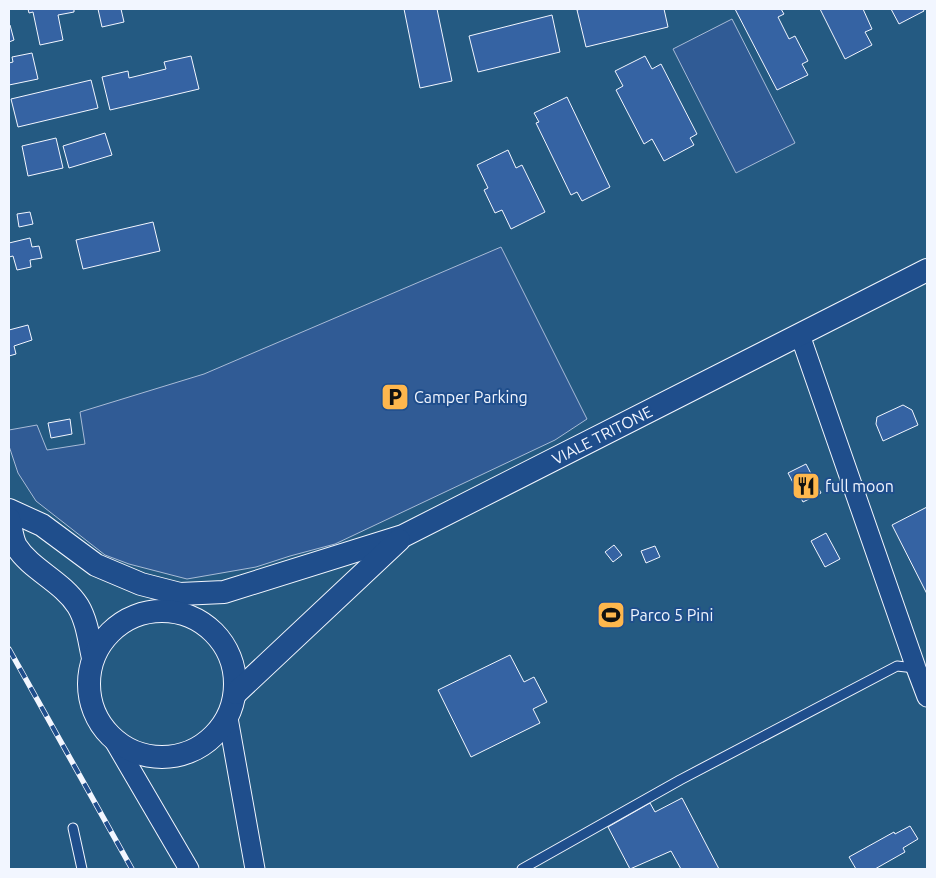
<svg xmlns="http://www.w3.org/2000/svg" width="936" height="878" viewBox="0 0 936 878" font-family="Ubuntu,sans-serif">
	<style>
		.green { fill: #245a82; stroke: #a8bbd7 }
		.parking { fill: #305b95; stroke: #a8bbd7 }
		.building { fill: #3563a3; stroke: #f2f6ff }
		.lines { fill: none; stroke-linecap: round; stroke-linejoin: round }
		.service-casing { stroke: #f2f6ff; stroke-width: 11 }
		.minor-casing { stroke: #f2f6ff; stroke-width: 21 }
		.tertiary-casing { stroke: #f2f6ff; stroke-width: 24 }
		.service { stroke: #1f4e8c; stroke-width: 9 }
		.minor { stroke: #1f4e8c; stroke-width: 19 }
		.tertiary { stroke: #1f4e8c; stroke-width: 22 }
		.rail-casing { stroke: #f2f6ff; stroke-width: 5.5 }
		.rail { stroke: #1f4e8c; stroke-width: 4; stroke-dasharray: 11; stroke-linecap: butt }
		.labels { text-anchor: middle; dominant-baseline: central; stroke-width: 4; stroke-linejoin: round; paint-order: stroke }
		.poi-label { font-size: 16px; fill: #f2f6ff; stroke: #1f4e8c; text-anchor: start }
		.street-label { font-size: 16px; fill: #f2f6ff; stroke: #1f4e8c }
	</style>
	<rect width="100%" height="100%" fill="#1f4e8c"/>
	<rect class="green" x="9" y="9" width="918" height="860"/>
	<g class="parking">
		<path d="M732 19 795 143 736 173 673 49Z"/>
		<path d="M501 247 587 419 555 440 335 544 290 556 256 567 187 579 129 564 105 555 36 501 18 473 9 446V430L37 425 47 450 85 444 80 412 204 374Z"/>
	</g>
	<g class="building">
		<path d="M28 9H74V12L58 15 63 40 40 45 33 12 29 13Z"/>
		<path d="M98 9H121L124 22 102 27Z"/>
		<path d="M404 9H437L452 81 420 88Z"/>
		<path d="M581 9H664L668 27 586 47 577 10Z"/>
		<path d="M735 9H781L784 14 778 17 789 39 795 36 808 61 802 64 808 75 777 90Z"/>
		<path d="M820 9H863L872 29 865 32 872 45 845 59Z"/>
		<path d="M891 9H923L924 11 899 24Z"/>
		<path d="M552 15 560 52 478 72 469 36Z"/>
		<path d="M9 25H10L14 40 9 42Z"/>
		<path d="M32 53 38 79 9 85V63L13 62 12 57Z"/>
		<path d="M191 56 199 89 110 110 102 77 128 71 129 78 166 69 164 62Z"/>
		<path d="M645 56 652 69 661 64 697 134 690 138 694 145 664 161 652 139 644 144 616 90 623 86 615 71Z"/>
		<path d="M91 80 98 108 18 127 11 99Z"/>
		<path d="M567 97 610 187 582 201 577 192 571 195 536 123 539 122 534 113Z"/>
		<path d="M105 133 112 155 69 168 63 146Z"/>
		<path d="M56 138 63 168 28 176 22 146Z"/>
		<path d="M508 150 516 168 522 165 545 212 511 229 502 210 495 213 484 190 488 188 477 165Z"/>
		<path d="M30 212 33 224 19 227 17 214Z"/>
		<path d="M153 222 160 251 83 269 76 240Z"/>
		<path d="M30 238 32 247 39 246 42 258 30 260 31 267 17 270 13 256 9 257V243Z"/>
		<path d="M28 325 32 340 14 346 16 354 9 356V330Z"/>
		<path d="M903 405 912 410 918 425 883 441 876 424 877 417Z"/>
		<path d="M70 419 72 434 51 438 48 423Z"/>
		<path d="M806 464 821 493 803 502 788 473Z"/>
		<path d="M927 507V594L892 525Z"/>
		<path d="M826 533 840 559 825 567 811 541Z"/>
		<path d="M614 545 622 555 613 562 605 552Z"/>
		<path d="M655 546 660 557 646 563 641 551Z"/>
		<path d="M510 655 524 682 534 677 547 702 533 709 540 723 471 757 438 690Z"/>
		<path d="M682 798 719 869H681L671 851 630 869 608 827 650 803 655 812Z"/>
		<path d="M910 826 918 839 903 848 905 852 875 869H856L849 857 894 832 895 834Z"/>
	</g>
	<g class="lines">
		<defs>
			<g id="service">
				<path d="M73 828 82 869"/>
				<path d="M522 869 680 780 897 666 915 668"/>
			</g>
			<g id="minor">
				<path d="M800 335 916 668 927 697"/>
				<path d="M228 718 255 869"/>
				<path d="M113 739 189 869"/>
			</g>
			<g id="tertiary">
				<path d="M9 510 42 525 96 565 141 584 180 594 224 592 403 536 927 270"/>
				<path d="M9 519C11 527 12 539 16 546 31 570 62 581 78 606 87 621 89 640 93 658"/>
				<circle cx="162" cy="684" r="73"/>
				<path d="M236 693 399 540"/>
			</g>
		</defs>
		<use href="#service" class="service-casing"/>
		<use href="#minor" class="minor-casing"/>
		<use href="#tertiary" class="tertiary-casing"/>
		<use href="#service" class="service"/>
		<use href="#minor" class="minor"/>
		<use href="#tertiary" class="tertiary"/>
		<defs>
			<path id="rail" d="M9 649 132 869"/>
		</defs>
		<use href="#rail" class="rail-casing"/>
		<use href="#rail" class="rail"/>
	</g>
	<defs>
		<symbol id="parking-square" viewBox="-11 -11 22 22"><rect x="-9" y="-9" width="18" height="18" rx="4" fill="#ffb74d" stroke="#1f4e8c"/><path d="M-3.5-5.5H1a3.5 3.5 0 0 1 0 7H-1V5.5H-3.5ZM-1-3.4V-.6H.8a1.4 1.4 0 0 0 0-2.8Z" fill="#111"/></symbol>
		<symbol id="restaurant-square" viewBox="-11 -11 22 22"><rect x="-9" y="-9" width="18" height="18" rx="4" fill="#ffb74d" stroke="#1f4e8c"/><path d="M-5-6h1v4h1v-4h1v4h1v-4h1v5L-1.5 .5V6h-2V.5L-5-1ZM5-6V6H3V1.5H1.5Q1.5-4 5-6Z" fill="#111"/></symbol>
		<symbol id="stadium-square" viewBox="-11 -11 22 22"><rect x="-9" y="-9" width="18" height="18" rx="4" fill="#ffb74d" stroke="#1f4e8c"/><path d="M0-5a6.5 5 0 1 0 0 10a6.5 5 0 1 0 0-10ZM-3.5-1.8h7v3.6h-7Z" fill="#111"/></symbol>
	</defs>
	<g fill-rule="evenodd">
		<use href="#parking-square" x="379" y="381" width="32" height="32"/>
		<use href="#restaurant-square" x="790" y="470" width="32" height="32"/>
		<use href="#stadium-square" x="595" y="599" width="32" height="32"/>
	</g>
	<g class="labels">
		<g class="poi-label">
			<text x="414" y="397">Camper Parking</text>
			<text x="825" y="486">full moon</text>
			<text x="630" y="615">Parco 5 Pini</text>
		</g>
		<g class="street-label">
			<text transform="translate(602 435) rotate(-27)">VIALE TRITONE</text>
		</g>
	</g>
	<rect width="936" height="878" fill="none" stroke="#f2f6ff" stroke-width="20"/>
</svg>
